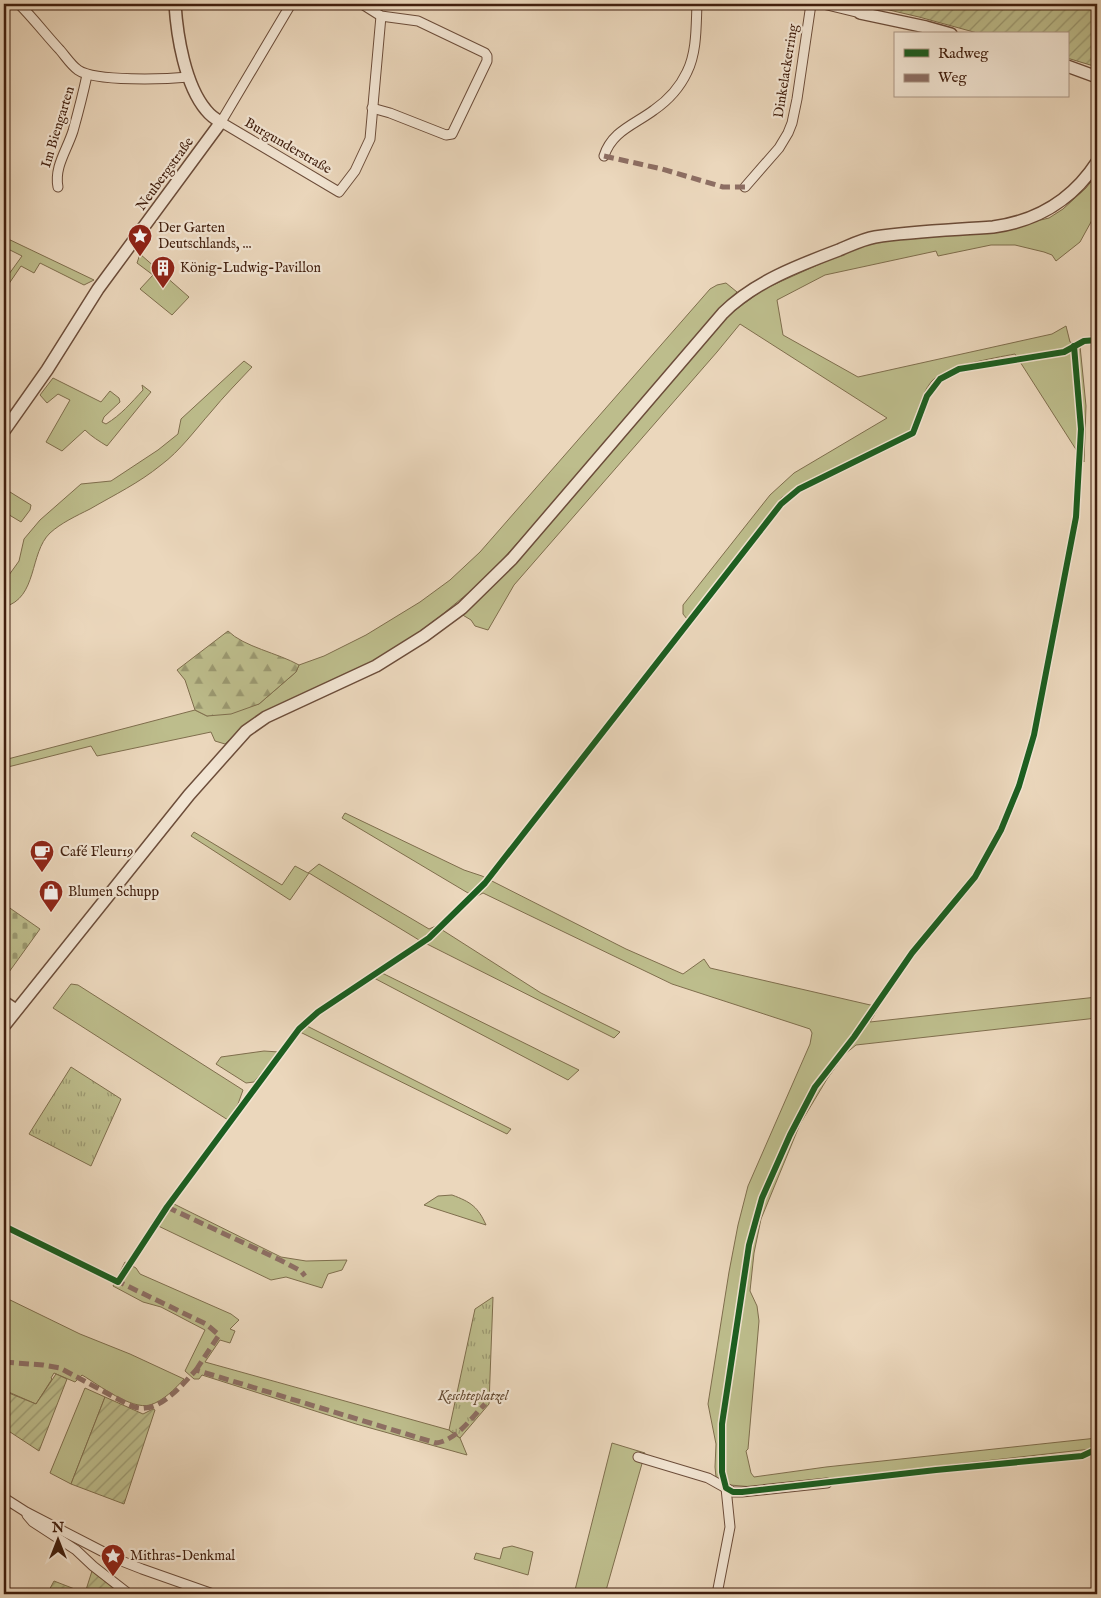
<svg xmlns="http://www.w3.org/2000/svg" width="1101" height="1598" viewBox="0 0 1101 1598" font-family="'IM FELL English',serif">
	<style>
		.grass { fill: #bdbd8c; stroke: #7f6e4d }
		.forest { fill: url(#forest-firs); stroke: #7f6e4d }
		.cemetery { fill: url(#cemetery-stones); stroke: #7f6e4d }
		.park { fill: url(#park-tufts); stroke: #7f6e4d }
		.garden { fill: url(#garden-furrows); stroke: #7f6e4d }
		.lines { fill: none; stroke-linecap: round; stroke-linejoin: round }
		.minor-casing { stroke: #6c4d3a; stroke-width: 11 }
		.tertiary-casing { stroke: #6c4d3a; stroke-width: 14 }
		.minor { stroke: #f2e5d3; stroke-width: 9 }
		.tertiary { stroke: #f2e5d3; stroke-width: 11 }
		.quiet { stroke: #8d6e63; stroke-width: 5; stroke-dasharray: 10 5; stroke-linecap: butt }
		.cycleway-casing { stroke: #f2e5d3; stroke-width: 9 }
		.cycleway { stroke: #1b5e20; stroke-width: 6 }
		.labels { text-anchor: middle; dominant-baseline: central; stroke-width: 4.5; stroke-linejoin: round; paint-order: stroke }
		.street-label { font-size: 14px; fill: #411f0e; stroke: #f2e5d3 }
		.poi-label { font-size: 14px; fill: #411f0e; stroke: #f2e5d3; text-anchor: start }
		.park-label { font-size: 14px; font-style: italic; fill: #60462e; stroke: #f2e5d3 }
	</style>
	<defs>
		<pattern id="forest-firs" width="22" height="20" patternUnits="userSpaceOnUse" patternTransform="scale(1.25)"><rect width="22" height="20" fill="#bdbd8c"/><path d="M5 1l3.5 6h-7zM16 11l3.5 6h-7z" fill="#9b9971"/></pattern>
		<pattern id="cemetery-stones" width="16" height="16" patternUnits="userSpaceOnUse" patternTransform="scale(1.25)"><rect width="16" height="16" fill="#bdbd8c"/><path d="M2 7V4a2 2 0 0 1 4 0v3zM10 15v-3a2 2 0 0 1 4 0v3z" fill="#9b9971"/></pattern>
		<pattern id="park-tufts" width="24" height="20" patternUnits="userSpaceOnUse" patternTransform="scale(1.25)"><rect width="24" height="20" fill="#bdbd8c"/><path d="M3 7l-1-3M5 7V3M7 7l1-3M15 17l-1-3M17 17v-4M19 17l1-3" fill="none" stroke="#9b9971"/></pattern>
		<pattern id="garden-furrows" width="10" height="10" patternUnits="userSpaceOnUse" patternTransform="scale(1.25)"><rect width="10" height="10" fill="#bdbd8c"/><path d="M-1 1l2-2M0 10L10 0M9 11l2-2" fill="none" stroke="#9b9971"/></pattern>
	</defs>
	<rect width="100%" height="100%" fill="#ebd7bc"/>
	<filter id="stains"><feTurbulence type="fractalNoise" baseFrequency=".004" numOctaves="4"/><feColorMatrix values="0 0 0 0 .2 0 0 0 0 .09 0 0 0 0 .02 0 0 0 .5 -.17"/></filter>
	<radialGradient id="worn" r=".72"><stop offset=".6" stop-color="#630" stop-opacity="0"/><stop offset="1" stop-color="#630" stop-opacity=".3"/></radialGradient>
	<g class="grass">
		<path d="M1097 174V211L1080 242 1056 261 1052 255 1044 252 1015 245H991L938 256 936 251 825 275 777 300 783 335 858 377 1052 334 1066 326 1070 342 1080 346 1086 406 1084 462 1015 354C994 358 944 366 931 382 920 396 917 417 909 432L812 479 781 498 687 619 683 614V605L770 495 794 473 887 418 740 324 717 352 514 585 488 630 475 626 471 620 461 614 609 454 730 314 764 289 871 241 959 235 1012 227 1049 218 1063 209 1086 188Z"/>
		<path d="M4 237 94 280 84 285 40 263 34 273 21 266 4 291V281L22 256 4 247Z"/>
		<path d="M140 254 189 297 172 315 140 289 153 275 137 263Z"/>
		<path d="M726 283 737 292 713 315 660 380 562 493 485 579 438 618 400 646 361 668 272 708 245 725 225 744 215 741 211 732 97 756 91 746 4 768V760L195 710 207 716 259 704 296 672 299 665 324 656 366 635 420 602 450 580 480 552 710 289 717 285Z"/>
		<path d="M244 361 252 367C238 382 224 396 211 412 195 430 180 451 161 465 139 483 114 495 90 509 76 516 61 523 50 533 29 553 38 598 4 607V582L19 561 24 539 40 520 81 484 111 481 158 450 178 434 181 419Z"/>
		<path d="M53 378 101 402 110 391 119 398 120 402 104 417 102 422 106 424C121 415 131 403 143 390L142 385 151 392 107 446C99 441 92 437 85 430L62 451 46 442 70 400 58 394 47 403 40 395Z"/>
		<path d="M10 492 31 505 30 510 21 522 6 513 4 515V499Z"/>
		<path d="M345 813 464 870 482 876 626 949 683 974 704 959 710 968 879 1007 870 1022 1097 997V1018L856 1045 845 1054 827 1079 800 1124 761 1219 754 1253 750 1291 757 1306 759 1321 748 1449 746 1451 751 1473 754 1477 826 1467 1097 1438V1445L1091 1449 753 1487 730 1485 716 1477 715 1467 716 1444 708 1404 729 1272 738 1225 748 1186 810 1044 812 1033 810 1029 672 984 483 893 477 896 468 893 342 818Z"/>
		<path d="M194 832 282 885 295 866 308 873 319 864 429 929 436 926 541 993 620 1032 614 1038 419 940 309 873 290 900 191 836Z"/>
		<path d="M380 972 579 1070 568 1080 374 978Z"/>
		<path d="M71 984 78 985 243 1090 238 1104 228 1120 53 1008Z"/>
		<path d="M307 1026 511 1129 507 1134 300 1032Z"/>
		<path d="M264 1051 279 1052 254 1082 246 1083 216 1064 221 1057Z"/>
		<path d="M452 1195C471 1202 478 1207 486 1225L424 1205 438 1196Z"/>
		<path d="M174 1204 281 1257 306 1261 347 1260 342 1270 328 1274 322 1288 286 1277 271 1280 152 1223 163 1207Z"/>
		<path d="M125 1262 136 1268 140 1274 231 1314 239 1320 230 1329 235 1331 230 1343 220 1340 205 1362 449 1430 460 1438 467 1455 356 1424 202 1375 199 1379H194L185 1371 205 1330 161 1307 143 1302 113 1286Z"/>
		<path d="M4 1297 80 1334 130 1354 184 1379C175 1389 163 1401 150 1405 131 1410 99 1385 82 1375L75 1382 54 1373 51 1378 52 1379 36 1404 4 1390Z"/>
		<path d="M85 1388 105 1397 71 1484 50 1473Z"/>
		<path d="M612 1443 645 1453 605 1594H574Z"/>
		<path d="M512 1546 533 1552 528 1575 474 1559 476 1553 500 1559 503 1548Z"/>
	</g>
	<path class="forest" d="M228 631C244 647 278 653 299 665L296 672 259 704 231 714 207 716 195 710 185 680 177 670Z"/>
	<path class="cemetery" d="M4 904 40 929 4 979Z"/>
	<g class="park">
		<path d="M71 1067 121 1099 91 1166 29 1134Z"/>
		<path d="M493 1297 489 1404 460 1438 449 1430 475 1309Z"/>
	</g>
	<g class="garden">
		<path d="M868 4H1097V67L1067 58V34H981L919 17 868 5Z"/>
		<path d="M56 1374 67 1379 39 1451 4 1428V1391L36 1404Z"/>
		<path d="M105 1397 143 1414 153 1409 155 1410 124 1504 71 1484Z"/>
		<path d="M92 1571 123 1594H47L54 1581 85 1593Z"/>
	</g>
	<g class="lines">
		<defs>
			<g id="minor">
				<path d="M19 4C34 19 46 35 60 50 66 57 71 65 78 70 95 82 167 79 189 77"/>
				<path d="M291 4 221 122 339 192 355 171 370 139 381 16"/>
				<path d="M362 4 381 16 418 21 485 53 487 56V61L452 134 446 135 390 113 372 108"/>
				<path d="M823 4 860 13"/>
				<path d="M604 156C612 131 634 125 654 110 667 101 680 87 687 72 697 52 696 26 697 4"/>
				<path d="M58 187C54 167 67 150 73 131 78 113 83 94 87 75"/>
				<path d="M745 187 779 148 788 133 792 123 797 99 811 4"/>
				<path d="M638 1457 708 1478 733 1492H742L827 1483"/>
				<path d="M4 1498 26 1512 119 1560 142 1569 213 1594"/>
				<path d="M27 1515 33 1522 76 1550 93 1566 129 1594"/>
				<path d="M717 1594 730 1527 726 1488"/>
			</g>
			<g id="tertiary">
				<path d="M862 4 860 13 926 27 951 34"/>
				<path d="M1067 66 1097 77"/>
				<path d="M4 431 47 370 98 289 221 122C215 119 210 115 206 110 185 85 177 36 175 4"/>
				<path d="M4 1002 16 1010"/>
				<path d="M4 1026 189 795 246 731 266 717 376 666 424 636 462 608 512 559 723 313C754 282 799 265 839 250 851 245 863 239 875 237 914 231 954 230 993 227 1037 221 1073 199 1097 162"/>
			</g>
		</defs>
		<use href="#minor" class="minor-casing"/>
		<use href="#tertiary" class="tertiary-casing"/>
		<use href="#minor" class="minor"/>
		<use href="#tertiary" class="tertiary"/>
		<g class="quiet">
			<path d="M604 156 662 169 723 187H745"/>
			<path d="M167 1207 280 1260 301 1271 305 1276"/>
			<path d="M115 1280 206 1324 219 1335 196 1370"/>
			<path d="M4 1362 43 1365 60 1368 129 1405C134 1407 139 1409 145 1408 164 1407 184 1383 196 1370L436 1443C457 1440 471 1418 485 1404"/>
		</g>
		<defs>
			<g id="cycleway">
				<path d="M1074 346 1081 429 1076 517 1034 735 1019 786 1001 830 975 877 912 953 854 1037 815 1087 790 1135 762 1198 749 1245 722 1424V1472L726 1488 733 1492H742L936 1470 1082 1456 1097 1449"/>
				<path d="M4 1226 118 1282 167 1207 299 1029 318 1012 429 938 485 883 781 504 799 489 913 433 927 396 940 379 959 369 1064 352 1084 341 1097 340"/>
			</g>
		</defs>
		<use href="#cycleway" class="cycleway-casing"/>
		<use href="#cycleway" class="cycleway"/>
	</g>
	<defs>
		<symbol id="sight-pin" viewBox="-11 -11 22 30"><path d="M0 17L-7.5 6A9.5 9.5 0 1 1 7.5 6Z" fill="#8f2418" stroke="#f2e5d3"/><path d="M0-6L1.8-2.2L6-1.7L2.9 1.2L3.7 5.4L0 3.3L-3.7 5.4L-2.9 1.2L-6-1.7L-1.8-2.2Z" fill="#fff"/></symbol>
		<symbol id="building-pin" viewBox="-11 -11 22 30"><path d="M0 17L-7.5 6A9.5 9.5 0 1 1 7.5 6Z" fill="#8f2418" stroke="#f2e5d3"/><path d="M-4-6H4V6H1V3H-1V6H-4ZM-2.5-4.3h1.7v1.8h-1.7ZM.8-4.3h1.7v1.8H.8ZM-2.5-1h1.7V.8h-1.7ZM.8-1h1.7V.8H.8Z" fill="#fff"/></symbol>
		<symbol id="cafe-pin" viewBox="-11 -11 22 30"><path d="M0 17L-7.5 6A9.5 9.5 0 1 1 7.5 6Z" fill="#8f2418" stroke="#f2e5d3"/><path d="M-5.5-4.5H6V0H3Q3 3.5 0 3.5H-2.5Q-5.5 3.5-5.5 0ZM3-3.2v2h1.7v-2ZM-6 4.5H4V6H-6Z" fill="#fff"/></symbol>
		<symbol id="shop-pin" viewBox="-11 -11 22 30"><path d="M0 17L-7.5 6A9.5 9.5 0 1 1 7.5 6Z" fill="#8f2418" stroke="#f2e5d3"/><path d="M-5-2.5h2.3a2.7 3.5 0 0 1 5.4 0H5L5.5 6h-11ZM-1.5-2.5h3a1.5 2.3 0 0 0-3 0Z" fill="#fff"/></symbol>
	</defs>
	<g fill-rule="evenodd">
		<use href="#sight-pin" x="126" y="222" width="28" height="38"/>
		<use href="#building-pin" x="149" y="254" width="28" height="38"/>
		<use href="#cafe-pin" x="28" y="838" width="28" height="38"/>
		<use href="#shop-pin" x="37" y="878" width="28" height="38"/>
		<use href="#sight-pin" x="99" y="1542" width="28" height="38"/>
	</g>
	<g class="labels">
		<g class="street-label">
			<text transform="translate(786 71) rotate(-81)">Dinkelackerring</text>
			<text transform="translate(58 127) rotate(-73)">Im Biengarten</text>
			<text transform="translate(288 146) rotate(30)">Burgunderstraße</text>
			<text transform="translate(165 174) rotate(-54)">Neubergstraße</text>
		</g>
		<g class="poi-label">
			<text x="158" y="228">Der Garten<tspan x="158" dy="16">Deutschlands, ...</tspan></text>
			<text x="180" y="268">König-Ludwig-Pavillon</text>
			<text x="60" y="852">Café Fleur19</text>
			<text x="68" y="892">Blumen Schupp</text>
			<text x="130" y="1556">Mithras-Denkmal</text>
		</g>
		<g class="park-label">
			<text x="473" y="1396">Keschteplatzel</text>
		</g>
	</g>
	<rect width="1101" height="1598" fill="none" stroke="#ebd7bc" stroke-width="20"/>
	<rect x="5" y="5" width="1091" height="1588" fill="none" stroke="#411f0e" stroke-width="2.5"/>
	<rect x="10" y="10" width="1081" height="1578" fill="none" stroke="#411f0e"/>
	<rect x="894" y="32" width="175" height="65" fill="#f2e5d3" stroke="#ab9684"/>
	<rect x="904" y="49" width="25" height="8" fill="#1b5e20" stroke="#ab9684"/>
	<text x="938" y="58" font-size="15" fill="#411f0e">Radweg</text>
	<rect x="904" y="74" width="25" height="8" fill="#8d6e63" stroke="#ab9684"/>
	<text x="938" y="82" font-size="15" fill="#411f0e">Weg</text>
	<g transform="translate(58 1540)" stroke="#f2e5d3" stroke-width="4" paint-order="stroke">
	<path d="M0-4L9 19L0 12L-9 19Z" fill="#411f0e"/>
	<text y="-8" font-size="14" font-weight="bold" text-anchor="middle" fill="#411f0e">N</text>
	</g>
	<rect width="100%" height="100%" filter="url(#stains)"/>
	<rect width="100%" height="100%" fill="url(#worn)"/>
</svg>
